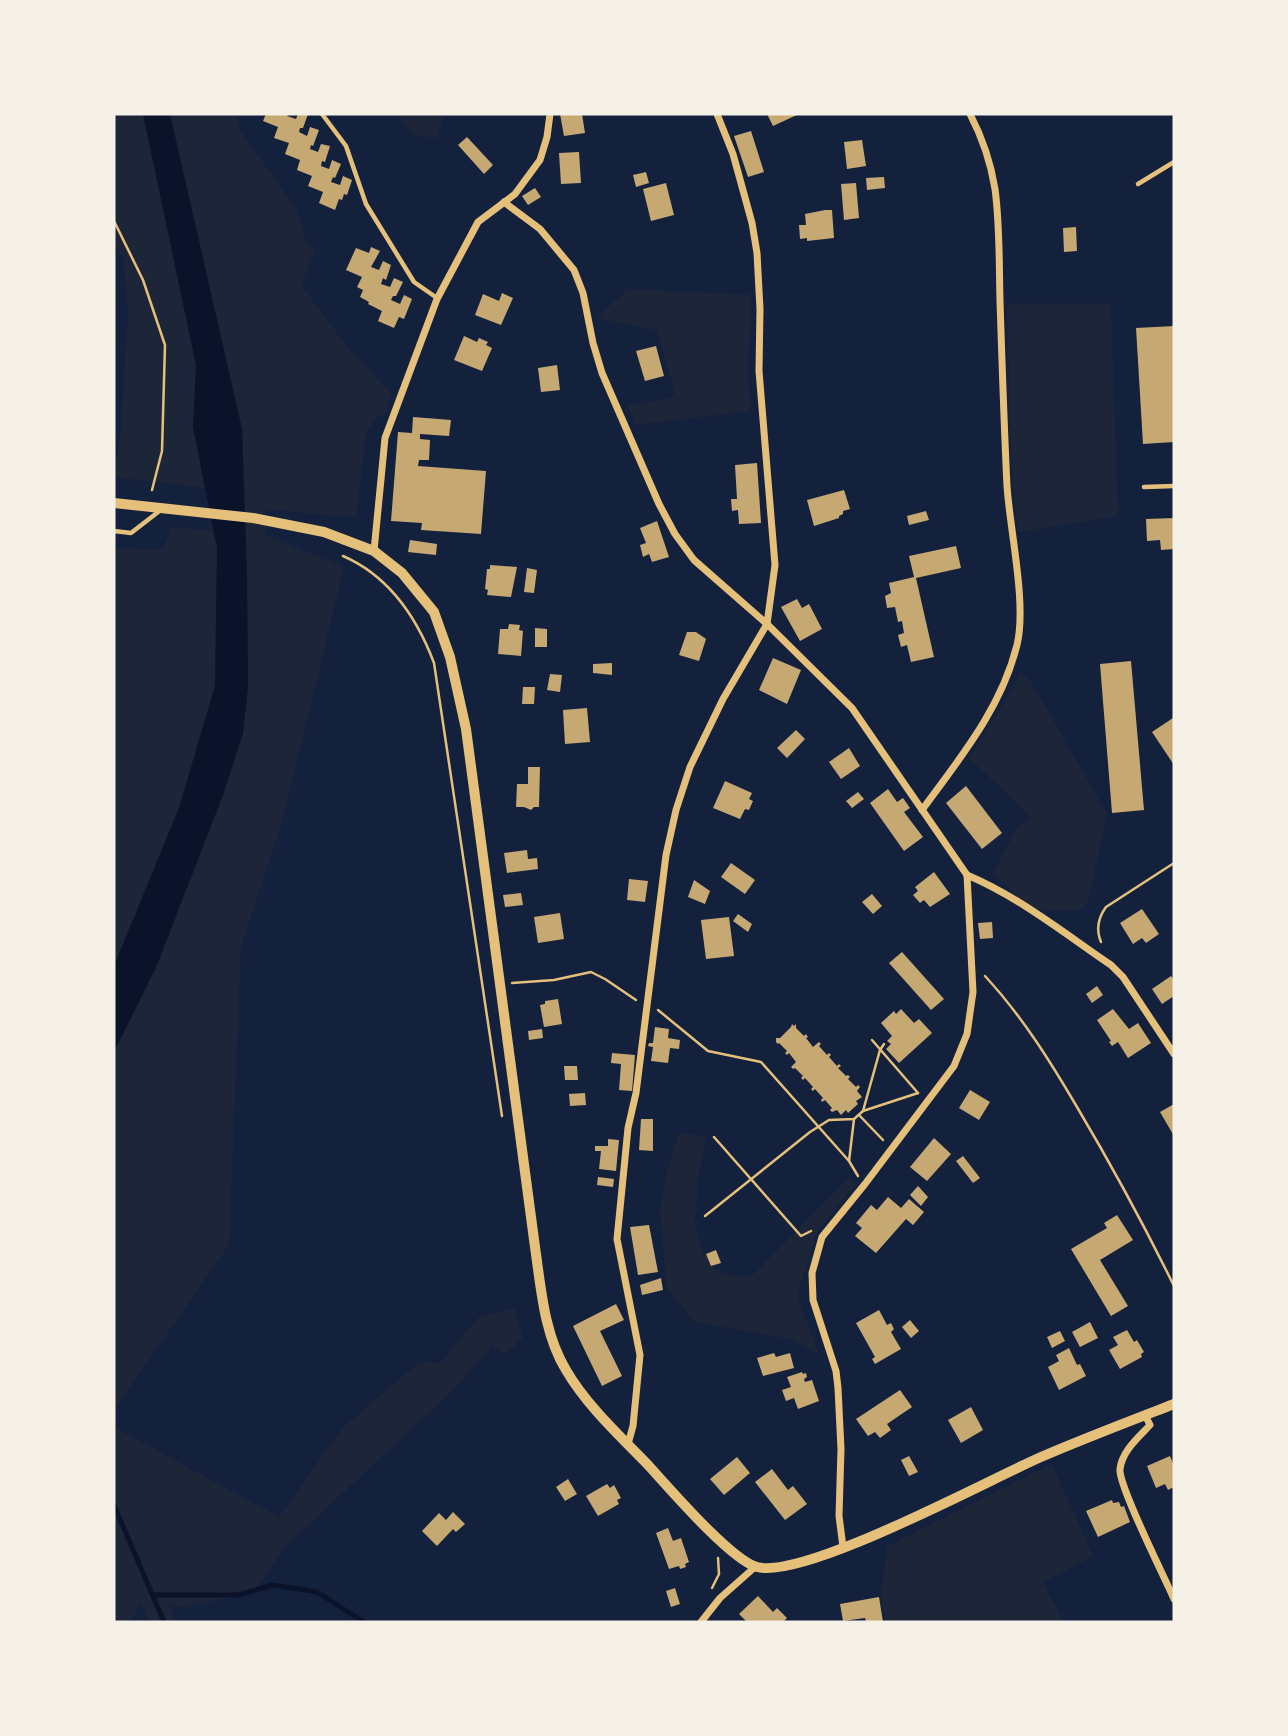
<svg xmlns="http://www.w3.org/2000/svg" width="1288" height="1736" viewBox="0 0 1288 1736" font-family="Mulish,sans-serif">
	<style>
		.green { fill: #1d2539 }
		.water { fill: #0b132b }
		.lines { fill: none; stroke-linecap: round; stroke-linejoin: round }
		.stream { stroke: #0b132b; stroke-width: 5 }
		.building { fill: #c6a872 }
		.path { stroke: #e5c07b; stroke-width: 2.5 }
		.service { stroke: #e5c07b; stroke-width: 4.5 }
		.minor { stroke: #e5c07b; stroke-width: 7 }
		.tertiary { stroke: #e5c07b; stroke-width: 10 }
	</style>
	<rect width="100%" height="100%" fill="#14213d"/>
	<g class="green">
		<path d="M114 114H143L196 365 193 427 205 488 114 477V459L117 458 121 428 128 311 123 257 114 244Z"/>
		<path d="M170 114H237L239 129 296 208 306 242 316 249 301 285 349 349 391 393 386 414 379 416 366 432 356 518 265 509 266 535 344 567 283 819 241 946 229 1245 114 1410V1052L157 965 223 795 243 733 248 687 247 574 242 429Z"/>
		<path d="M401 114H444L437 139 412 134 399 115Z"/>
		<path d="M628 289 751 295 748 371 750 411 636 425 627 406 676 397 657 330 596 318Z"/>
		<path d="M1111 303 1118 516 1018 532 1012 478 1007 304Z"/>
		<path d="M173 527 213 531 217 548 215 686 179 808 114 966V548L162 550Z"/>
		<path d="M1020 671 1032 683 1107 814 1088 903 1078 911 1031 910 993 873 1018 826 1032 818 969 758 1015 685Z"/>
		<path d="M679 1133 706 1136 698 1180 695 1223 703 1255 706 1254 712 1269C727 1274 739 1279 754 1274L849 1177 857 1182 817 1232 797 1296 819 1354 790 1339 695 1322 667 1288 660 1211 667 1171Z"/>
		<path d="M514 1308 523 1337 506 1354 492 1347 451 1392 283 1549 256 1590 185 1608 168 1603 175 1622H149L141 1603 131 1622H114V1427L279 1517 343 1427 420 1362 440 1363 479 1317Z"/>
		<path d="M1052 1464 1093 1556 1043 1583 1064 1622H886L881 1596 887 1546Z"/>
	</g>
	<path class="water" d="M143 114H170L242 429 247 574 248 687 243 733 223 795 157 965 114 1052V966L179 808 215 686 217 548 193 427 196 365Z"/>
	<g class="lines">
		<g class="stream">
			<path d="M114 1505 164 1622"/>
			<path d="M154 1595H238L273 1585 317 1592 364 1622"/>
		</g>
	</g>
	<g class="building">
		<path d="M266 114H288L287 116 296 119 298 114H308L303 128H300L299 132 307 136 310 127 319 130 313 146 311 145 310 149 318 152 321 144 330 146 325 162 322 161 321 166 329 169 332 160 341 164 335 178 333 177 331 182 340 185 343 176 352 180 347 195 344 194 342 200 339 199 335 210 319 203 323 192 308 186 312 176 297 170 300 160 285 154 289 143 274 138 278 127 263 121Z"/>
		<path d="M560 114H582L585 133 564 136Z"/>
		<path d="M767 114H799L773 126Z"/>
		<path d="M751 131 764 172 748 177 734 136Z"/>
		<path d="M467 137 493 165 484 174 458 145Z"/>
		<path d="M862 140 866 166 847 169 844 142Z"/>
		<path d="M579 152 581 183 561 184 559 153Z"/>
		<path d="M646 172 649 183 636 187 633 175Z"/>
		<path d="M884 177 885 188 867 190 866 178Z"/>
		<path d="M666 183 674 215 651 221 643 189Z"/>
		<path d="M856 183 859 218 844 220 841 184Z"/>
		<path d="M535 188 541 197 528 205 522 196Z"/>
		<path d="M825 210H832L834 238 807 241V238L800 239 799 225H806L805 214Z"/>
		<path d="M1076 227 1077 251 1064 252 1063 228Z"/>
		<path d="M371 247 380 251 371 267 379 270 383 261 391 265 386 280 383 278 381 284 390 287 394 278 403 282 396 296H393L391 300 400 304 404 295 412 299 404 319 399 317 394 328 378 321 382 311 368 304 369 302 360 297 363 290 357 287 362 277 346 270 356 248 369 253Z"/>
		<path d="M502 293 513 298 501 325 475 315 483 294 499 301Z"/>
		<path d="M1174 326V442L1143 444 1136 328Z"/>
		<path d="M464 336 477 342 479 338 488 342 486 345 492 348 482 371 454 360Z"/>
		<path d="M656 346 664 376 645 381 636 351Z"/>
		<path d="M557 365 560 390 541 392 538 368Z"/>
		<path d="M413 417 451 420 449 436 420 434V439L430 440 429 460H419L418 466 486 471 481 534 421 530 422 523 391 521 398 432 412 433Z"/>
		<path d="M757 463 761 523 739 524 738 510 732 511 731 499H737L735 465Z"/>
		<path d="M844 490 850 509 843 511V514L839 516V518L814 526 807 500Z"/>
		<path d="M926 511 929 520 909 525 907 516Z"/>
		<path d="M1174 518V549L1161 550 1160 540 1147 541 1146 519Z"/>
		<path d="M657 521 669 557 652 562 649 554 643 557 640 545 646 543 640 528Z"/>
		<path d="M410 540 437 544 436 555 408 552Z"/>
		<path d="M956 546 961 568 916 578 934 657 911 662 907 645 901 647 898 635 904 633 902 621 898 622 895 607 887 608 885 596 891 593 889 583 914 577 909 556Z"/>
		<path d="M490 565 517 567 511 597 487 595 488 590 485 589 487 569H490Z"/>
		<path d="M527 568 537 570 534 593 524 592Z"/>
		<path d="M797 599 802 608 809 604 822 629 800 641 781 607Z"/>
		<path d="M509 624 520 625 519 630 523 631 521 656 498 654 500 629H508Z"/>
		<path d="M535 628 547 629V647H535Z"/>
		<path d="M687 632H696L706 639 699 661 679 655Z"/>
		<path d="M773 658 801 670 787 704 759 690Z"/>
		<path d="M1131 661 1144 810 1112 813 1100 664Z"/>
		<path d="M612 663V675L593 673V664Z"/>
		<path d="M550 674 562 675 560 692 547 690Z"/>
		<path d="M523 687H535L534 704H522Z"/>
		<path d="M587 708 590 742 565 744 563 710Z"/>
		<path d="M1173 718 1174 720V765L1152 732Z"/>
		<path d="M796 730 805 739 787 758 777 748Z"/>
		<path d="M849 748 860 766 841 779 829 762Z"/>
		<path d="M528 767H540L539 807H534L531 810 524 807H516L517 784H528Z"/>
		<path d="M725 781 752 793 749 799 753 801 749 810 745 809 740 819 713 808Z"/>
		<path d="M966 786 1002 833 982 849 946 803Z"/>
		<path d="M888 789 897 802 903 798 910 808 904 812 923 837 904 851 870 803Z"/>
		<path d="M858 792 864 799 852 808 846 801Z"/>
		<path d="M527 850 528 859 537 858 538 869 507 873 504 853Z"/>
		<path d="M731 863 755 880 745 894 721 877Z"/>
		<path d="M934 872 950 894 930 907 924 900 920 903 913 895 918 891 915 887Z"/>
		<path d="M629 879 648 881 645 902 627 900Z"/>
		<path d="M694 880 710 891 705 904 688 897Z"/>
		<path d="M521 893 523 905 505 907 503 895Z"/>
		<path d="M872 894 882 906 873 914 862 902Z"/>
		<path d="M1142 909 1159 934 1146 943 1142 938 1133 944 1120 923Z"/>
		<path d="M560 913 564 939 538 943 534 917Z"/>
		<path d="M738 914 752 924 748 932 733 921Z"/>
		<path d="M729 917 734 956 706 959 701 920Z"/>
		<path d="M992 922 993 938 980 939 978 923Z"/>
		<path d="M902 952 944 999 931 1010 889 963Z"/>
		<path d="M1171 976 1174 980V996L1162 1004 1152 989Z"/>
		<path d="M1097 986 1103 995 1092 1003 1086 994Z"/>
		<path d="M558 999 562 1024 544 1027 540 1005 545 1004V1001Z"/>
		<path d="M901 1009 914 1023 919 1019 932 1033 899 1063 886 1049 891 1044 887 1041 892 1036 881 1023 894 1011 896 1014Z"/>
		<path d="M1113 1009 1129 1029 1138 1023 1151 1043 1128 1058 1118 1042 1112 1046 1109 1042 1111 1041 1097 1020Z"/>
		<path d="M792 1024 794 1026 796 1024V1028L804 1036 806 1034 808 1037 806 1038 813 1047 819 1042 821 1044 819 1046 827 1055 829 1053 831 1055 829 1057 837 1066 839 1064 841 1066 838 1068 846 1076 848 1075 850 1077 848 1079 856 1087 858 1085 860 1087 857 1091 862 1097 856 1101 858 1104 848 1113 846 1110 841 1115 837 1110 832 1112 830 1110 832 1108 825 1100 822 1102 821 1100 823 1098 815 1089 813 1091 811 1089 813 1087 805 1078 803 1080 801 1078 803 1076 795 1068 793 1069 791 1067 796 1062 789 1053 787 1055 785 1053 787 1051 779 1043 778 1044 776 1042V1038H780L791 1027Z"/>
		<path d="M655 1027 669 1029 668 1038 680 1040 679 1049 670 1048 668 1063 651 1061 653 1047 648 1046 649 1043H653Z"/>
		<path d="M542 1029 543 1038 529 1040 528 1031Z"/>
		<path d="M612 1053 635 1055 632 1091 619 1090 621 1064 611 1063Z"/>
		<path d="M564 1066H577L578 1080H565Z"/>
		<path d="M970 1090 990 1102 979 1120 959 1108Z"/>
		<path d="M585 1093 586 1105 570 1106 569 1094Z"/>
		<path d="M1174 1104V1136L1160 1112Z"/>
		<path d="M641 1119H653V1151L639 1150Z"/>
		<path d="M934 1138 951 1154 927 1181 910 1167Z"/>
		<path d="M608 1139 619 1140 616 1171 599 1169 601 1151H595V1146H608Z"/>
		<path d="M963 1156 980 1178 973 1183 956 1161Z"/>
		<path d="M598 1177 614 1179 613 1187 597 1185Z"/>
		<path d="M918 1186 928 1197 921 1206 910 1195Z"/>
		<path d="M888 1197 901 1208 909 1199 924 1212 913 1225 906 1219 876 1253 855 1236 862 1228 856 1223 871 1205 877 1210Z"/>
		<path d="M1117 1215 1133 1240 1100 1260 1128 1306 1111 1316 1071 1249 1107 1228 1104 1223Z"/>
		<path d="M649 1225 658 1272 638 1275 630 1227Z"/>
		<path d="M716 1250 721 1263 711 1266 706 1254Z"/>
		<path d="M661 1278 663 1290 642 1295 640 1285Z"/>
		<path d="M616 1304 624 1320 600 1331 622 1376 602 1386 573 1326Z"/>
		<path d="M879 1310 887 1325 891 1323 894 1329 891 1332 901 1349 875 1364 872 1359 875 1357 856 1323Z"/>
		<path d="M910 1320 919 1331 911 1338 902 1327Z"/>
		<path d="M1090 1322 1098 1338 1080 1347 1072 1332Z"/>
		<path d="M1127 1330 1134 1342 1137 1340 1144 1352 1141 1354 1142 1357 1120 1369 1109 1350 1118 1345 1113 1337Z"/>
		<path d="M1060 1331 1065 1341 1052 1348 1047 1337Z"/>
		<path d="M1069 1348 1077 1365 1080 1364 1086 1376 1059 1390 1048 1367 1059 1361 1056 1355Z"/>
		<path d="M774 1353 776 1357 790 1353 794 1368 763 1376 757 1358Z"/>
		<path d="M802 1372 803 1374 806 1373 807 1377 804 1379 805 1382 812 1380 819 1401 798 1409 794 1398 786 1401 782 1390 791 1387 787 1377Z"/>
		<path d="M900 1390 912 1407 887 1424 891 1430 880 1438 875 1432 868 1436 856 1419Z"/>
		<path d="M971 1407 983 1430 961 1443 948 1420Z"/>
		<path d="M909 1456 918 1472 909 1476 901 1460Z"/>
		<path d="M1170 1456 1174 1466V1487L1168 1490 1165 1484 1156 1488 1147 1466Z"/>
		<path d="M737 1457 750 1473 724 1495 710 1479Z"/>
		<path d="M772 1469 788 1490 793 1486 807 1504 785 1520 755 1482Z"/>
		<path d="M568 1479 577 1494 565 1501 556 1487Z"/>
		<path d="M607 1484 610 1488 614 1485 621 1498 617 1500 619 1504 598 1516 586 1496Z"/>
		<path d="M1112 1500 1113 1503 1119 1502 1121 1507 1124 1506 1130 1522 1098 1537 1086 1511Z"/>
		<path d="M453 1512 465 1524 456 1532 453 1529 437 1546 422 1531 439 1513 446 1520Z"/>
		<path d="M668 1528 673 1541 681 1538 689 1562 685 1564 686 1567 680 1569 679 1566 669 1569 656 1533Z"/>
		<path d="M675 1588 680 1604 671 1607 666 1591Z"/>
		<path d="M758 1596 773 1612 777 1608 787 1618 783 1622H747L739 1614Z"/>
		<path d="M879 1597 883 1622H866L865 1618 843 1621 840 1604Z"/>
	</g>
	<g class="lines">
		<g class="path">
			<path d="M114 221 143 280 165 345 162 451 152 490"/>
			<path d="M343 556C389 576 417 618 434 663L502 1116"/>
			<path d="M1101 942C1096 930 1098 918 1106 907L1174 863"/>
			<path d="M985 976C1022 1016 1050 1061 1077 1107 1112 1166 1144 1225 1174 1286"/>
			<path d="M512 983 554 980 591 972 605 979 636 1000"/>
			<path d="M658 1010 708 1051 761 1062 849 1161 858 1176"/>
			<path d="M872 1040 918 1093"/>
			<path d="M863 1111 880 1050 884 1044"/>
			<path d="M859 1115 883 1140"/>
			<path d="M714 1137 801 1236 811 1231"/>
			<path d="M849 1161 854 1119"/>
			<path d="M705 1216 810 1132 829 1120 854 1119 863 1111 918 1093"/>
			<path d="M712 1588 719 1574 718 1558"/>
		</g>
		<g class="service">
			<path d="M322 114 346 146 366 204 414 282 437 298"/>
			<path d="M1138 184 1174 162"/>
			<path d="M1144 487 1174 486"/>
			<path d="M114 531 131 533 162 509"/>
		</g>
		<g class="minor">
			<path d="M504 202 540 229 574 270 583 293 593 343 602 373 659 504 675 534 694 560 767 624 852 708 967 875C1019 897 1064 933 1111 965L1123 977 1174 1054"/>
			<path d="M374 551 385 438 437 299 478 222 515 194 540 160 547 137 550 114"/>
			<path d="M922 810C960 758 1001 709 1017 645 1027 604 1010 531 1007 486 1004 425 1002 363 1000 301 999 264 1000 226 995 189 991 164 982 137 970 114"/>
			<path d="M1145 1415 1150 1425C1139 1437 1122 1451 1120 1469 1118 1485 1165 1578 1174 1599"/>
			<path d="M628 1444 633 1426 640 1355 617 1239 628 1128 636 1093 666 855 676 810 690 767 723 699 767 624 775 565 759 371 760 309 757 253 752 223 733 154 717 114"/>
			<path d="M843 1547 839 1516 841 1449 838 1388 836 1371 813 1300 812 1273 822 1237 865 1184 954 1066 967 1034 973 992 967 875"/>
			<path d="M701 1622 720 1598 755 1567"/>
		</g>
		<path class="tertiary" d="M114 503 253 518 324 532 374 551 402 573 434 612 450 657 466 729 535 1247C541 1288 544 1334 566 1370 587 1406 620 1436 649 1466 669 1488 731 1560 757 1567 804 1580 988 1480 1041 1457 1085 1438 1130 1421 1174 1404"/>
	</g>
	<rect width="1288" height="1736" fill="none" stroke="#f6f1e7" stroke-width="231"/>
</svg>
